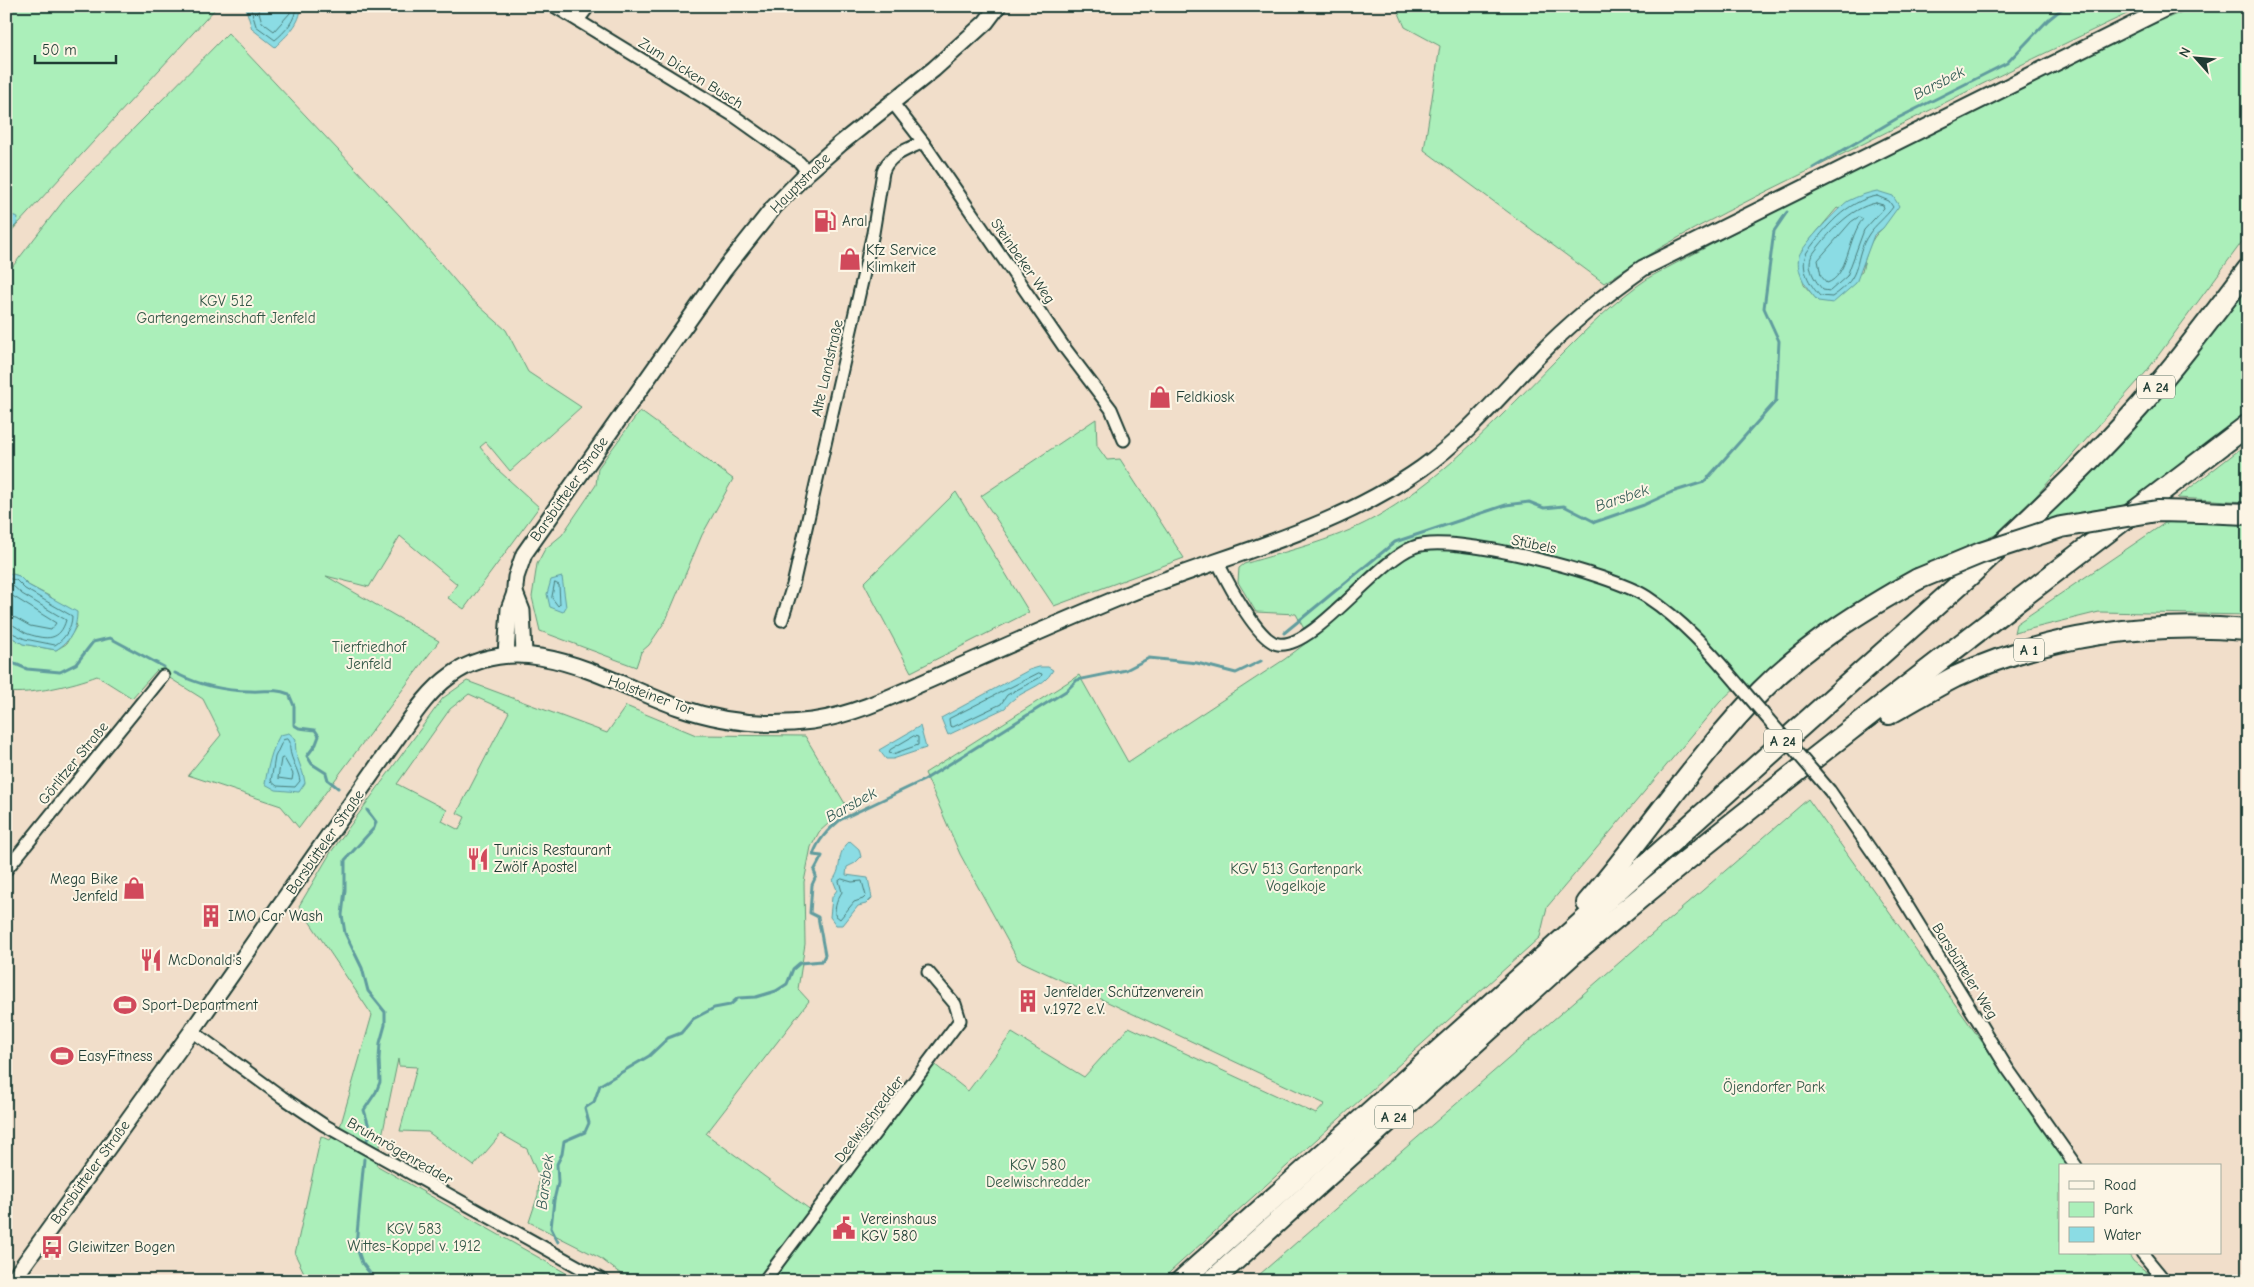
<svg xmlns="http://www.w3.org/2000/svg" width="2254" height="1287" viewBox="0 0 2254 1287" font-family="'Comic Neue',sans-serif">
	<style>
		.green { fill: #abefba; stroke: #659677; fill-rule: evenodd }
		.water { fill: #8bdce4; stroke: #609c9e }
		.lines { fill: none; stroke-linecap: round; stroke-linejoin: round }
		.shore { stroke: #4a7d7a; stroke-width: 1 }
		.stream { stroke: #609c9e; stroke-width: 3 }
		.street-casing { stroke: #1f3d34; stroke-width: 15 }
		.secondary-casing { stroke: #1f3d34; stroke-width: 19 }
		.highway-casing { stroke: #1f3d34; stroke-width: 24 }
		.street { stroke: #fcf5e5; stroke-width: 11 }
		.secondary { stroke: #fcf5e5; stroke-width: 15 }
		.highway { stroke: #fcf5e5; stroke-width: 20 }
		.street-bridge-casing { stroke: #1f3d34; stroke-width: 15; stroke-linecap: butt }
		.highway-bridge-casing { stroke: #1f3d34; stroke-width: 24; stroke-linecap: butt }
		.street-bridge { stroke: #fcf5e5; stroke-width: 11 }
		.highway-bridge { stroke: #fcf5e5; stroke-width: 20 }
		.labels { text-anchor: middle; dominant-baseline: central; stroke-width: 4; stroke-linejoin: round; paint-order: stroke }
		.shield { fill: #fcf5e5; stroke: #617469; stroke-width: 1 }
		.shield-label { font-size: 14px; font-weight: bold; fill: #1f3d34 }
		.street-label { font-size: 15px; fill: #1f3d34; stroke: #fcf5e5 }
		.poi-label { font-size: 15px; fill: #1f3d34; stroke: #fcf5e5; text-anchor: start }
		.park-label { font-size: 15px; fill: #345848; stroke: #fcf5e5 }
		.water-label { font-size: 16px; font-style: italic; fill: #355d57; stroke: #fcf5e5 }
	</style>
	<rect width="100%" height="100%" fill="#f1deca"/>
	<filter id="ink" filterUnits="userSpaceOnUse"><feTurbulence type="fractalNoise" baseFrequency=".02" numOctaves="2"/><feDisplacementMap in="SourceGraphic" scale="10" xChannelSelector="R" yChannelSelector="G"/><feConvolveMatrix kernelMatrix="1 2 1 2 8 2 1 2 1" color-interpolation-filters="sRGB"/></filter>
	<g filter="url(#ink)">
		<g class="green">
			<path d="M6 6H209L215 9 6 237Z"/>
			<path d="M1396 6H2144C2045 52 1948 101 1851 150 1768 191 1681 231 1604 283L1424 150 1440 46 1405 27Z"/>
			<path d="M2196 6H2248V232L2239 246 2146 372 2036 496 1995 535 1888 583 1805 641 1751 691 1743 680 1720 702 1547 907 1540 937 1160 1281H630L600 1258 529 1222 538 1195 539 1177 527 1149 501 1134 474 1166 428 1132 400 1131 417 1067 399 1066 398 1059 376 1165 580 1281H308L295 1254 321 1136 330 1140 341 1124 372 1015 299 906 331 852 443 698 467 681 607 733 626 706 696 735 805 736 847 807 819 832 811 847 804 882 805 944 798 989 809 1001 706 1134 819 1216 934 1064 968 1091 1012 1033 1084 1077 1129 1027 1316 1114 1325 1104 1018 960 960 854 925 773 1079 675 1128 762 1285 659 1310 640 1296 614 1256 612 1238 582 1239 568 1244 564C1290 550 1341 539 1383 513 1449 473 1503 414 1556 360 1586 330 1615 300 1650 277L1905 142 2059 64ZM1837 208 1883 228C1869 239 1866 254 1862 272L1818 301 1804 285 1799 258 1810 240ZM469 694 509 712 457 813 465 817 459 830 442 821 447 810 397 784 450 709Z"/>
			<path d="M228 33 401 217 469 297 506 330 528 372 581 407 510 471 486 442 480 447 498 470 539 507 464 609 448 598 457 584 400 536 369 587 326 576 439 641 299 828 281 806 188 775 221 735 203 699 157 670 132 698 97 676C73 685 31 695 6 692V634L23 644 56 650 66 644 77 625 51 597 28 585 19 576 6 572V275L68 195Z"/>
			<path d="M2248 283V415L2130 504 2083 512 2036 523Z"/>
			<path d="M640 411 733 479 702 535 666 620 649 645 641 652 636 667 540 631 532 597 537 564 545 549 562 535 596 485 598 468Z"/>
			<path d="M1096 419 1097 446 1107 460 1120 459 1184 558 1054 606 981 496Z"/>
			<path d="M2248 443V502L2177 498Z"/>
			<path d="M956 492 1029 612 911 672 864 583Z"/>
			<path d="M2183 521 2248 524V615L2099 612 2014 633 2016 624 2165 523Z"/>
			<path d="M1808 799 2071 1166H2060V1253H2128L2133 1261 2158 1281H1252Z"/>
		</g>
		<g class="water">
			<path d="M241 6H301C301 24 287 35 275 47L252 29 246 9Z"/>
			<path d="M1877 191 1893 196 1899 206 1883 228 1874 235 1856 283 1833 303 1818 301C1808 290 1795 273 1799 256 1802 246 1839 207 1848 201 1858 196 1867 193 1877 191Z"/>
			<path d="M11 215 18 217 17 224 6 235V217Z"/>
			<path d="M6 572 19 576 28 585 77 612C77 628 71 641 56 650L23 644 6 634Z"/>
			<path d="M562 577 566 607 563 612 550 607 547 594 551 580Z"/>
			<path d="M1039 667H1048L1053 670C1044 689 1017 690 1005 708L948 735 941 718 1029 670Z"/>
			<path d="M920 726 926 748 893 759H886L879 750Z"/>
			<path d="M289 733 296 739C293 756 303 766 305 783L299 792 276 790 265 784C268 766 271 751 280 735Z"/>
			<path d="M850 841 859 849 861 857 855 863 847 867 846 875 868 878 872 898 866 904 858 906 843 925H836L830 917 832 897 837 890 833 880C844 866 834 855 850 841Z"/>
		</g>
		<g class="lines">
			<g class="shore">
				<path d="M250 6 256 26 275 40C285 32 296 20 296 6"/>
				<path d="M257 6 262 22 274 31 290 13V6"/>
				<path d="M1877 196 1889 201 1893 207C1886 217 1875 225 1869 234 1851 261 1866 274 1832 297L1820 296C1810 285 1799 268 1807 252 1825 228 1846 201 1877 196Z"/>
				<path d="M1876 203 1883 205 1884 208 1864 230 1847 276 1830 291 1823 290C1815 281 1806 267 1812 255 1828 234 1849 208 1876 203Z"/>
				<path d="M1859 217 1863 219C1848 236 1848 277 1827 283L1821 276 1818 260 1851 222Z"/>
				<path d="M6 578 16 580 25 589 72 616C72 627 65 639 55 645L25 639 6 630"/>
				<path d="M555 583 559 585 560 604 558 606 552 598Z"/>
				<path d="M6 584 13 586 22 594 66 620C60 641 47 640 28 634 20 631 15 624 6 623"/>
				<path d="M6 592 56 623 51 630 30 626 16 618 6 616"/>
				<path d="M1039 673 1042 674 1041 677 1007 695 1001 704 953 727 950 726 949 719Z"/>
				<path d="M914 736 918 737V745L893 754 889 753 890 750Z"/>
				<path d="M288 739 290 742C288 757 298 767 300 781L295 787 277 786 271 781 275 757 283 740Z"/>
				<path d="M284 758 293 774 292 780 278 778 281 759Z"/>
				<path d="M842 879 852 882 862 881 866 896 863 899 854 902 840 919 835 915C835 905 837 900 842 892L839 881Z"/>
			</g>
			<g class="stream">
				<path d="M1813 168 1896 119 2007 63 2048 20 2065 6"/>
				<path d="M1284 633 1395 542 1506 505 1529 502 1544 508 1564 506 1595 522 1644 505 1672 492 1704 482 1776 401 1779 341 1764 308 1774 231 1787 212"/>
				<path d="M6 660 27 669 60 672 76 664 93 642 110 638 164 667"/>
				<path d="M175 673C199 685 224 691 250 691 266 692 273 688 289 694L294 706V725L299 728 315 730 319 736 316 744 307 756 312 764 326 773 328 780 338 788"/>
				<path d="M367 810 376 822 374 828 345 860V890L342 915 345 933 362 968 368 991 385 1012V1025L380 1043 379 1059 380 1082 376 1092 364 1110 370 1130 367 1140"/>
				<path d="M364 1159 356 1245 362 1263 376 1281"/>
				<path d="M558 1242 551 1228 554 1200 558 1183 557 1164 562 1154 564 1141 585 1132 589 1123 585 1108 594 1102 600 1085 649 1056 668 1038 681 1033 693 1019 714 1008 730 1005 738 998 756 997 776 991 787 984 793 969 800 963 822 961 825 955 818 917 810 913 812 885 816 876 814 871 822 856 813 855C818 840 828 830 840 820L924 780 1066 691 1077 680 1126 670 1149 658 1197 663 1236 673 1261 661"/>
				<path d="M559 1281 560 1274"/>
			</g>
			<defs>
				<g id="street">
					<path d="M554 6 734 116 799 162 808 172"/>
					<path d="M578 20 589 6"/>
					<path d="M892 102 923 142 1064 347 1111 409 1124 440"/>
					<path d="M1218 563C1227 581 1258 641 1278 644 1313 650 1376 561 1414 547 1452 532 1612 574 1647 597 1682 620 1710 651 1737 683"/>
					<path d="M782 620 793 585 873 233 883 172C889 154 907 150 923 142"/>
					<path d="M1830 791 1887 873 2007 1068 2076 1166"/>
					<path d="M6 870 163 676"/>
					<path d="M192 1031 282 1097 324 1125 604 1281"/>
					<path d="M2142 1253 2165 1281"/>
					<path d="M764 1281 960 1020 955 1004 928 972"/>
				</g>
				<g id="secondary">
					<path d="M524 654 522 611 515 593V587L516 577 524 554 724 270 774 207 808 172 840 144 934 69 986 22 998 6"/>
					<path d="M506 655 509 609 515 593"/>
					<path d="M12 1281 192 1031 399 735C414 714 429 691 450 676 522 624 608 682 678 707 721 722 767 727 812 721 859 714 901 692 945 673 1006 646 1067 619 1128 594 1228 554 1333 531 1422 468 1467 436 1501 394 1539 355 1571 322 1606 294 1643 268L2170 6"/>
				</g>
				<g id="highway">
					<path d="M2201 512 2248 514"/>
					<path d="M1889 714C1911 702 1933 688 1955 677 2046 635 2148 621 2248 630"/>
					<path d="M1587 903C1647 834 1697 756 1761 691 1806 645 1862 610 1918 579"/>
					<path d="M1181 1281 1970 575C2028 520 2087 466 2140 406 2178 362 2213 316 2248 269"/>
					<path d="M1212 1281 1575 952C1793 769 2022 598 2248 425"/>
				</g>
			</defs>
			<use href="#street" class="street-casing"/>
			<use href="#secondary" class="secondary-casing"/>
			<use href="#highway" class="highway-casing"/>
			<use href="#street" class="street"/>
			<use href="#secondary" class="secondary"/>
			<use href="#highway" class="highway"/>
			<defs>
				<path id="street-bridge" d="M1737 683 1830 791"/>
				<path id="highway-bridge" d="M1918 579 1981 553 2061 527 2157 511 2201 512"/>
			</defs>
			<use href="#street-bridge" class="street-bridge-casing"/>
			<use href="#highway-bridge" class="highway-bridge-casing"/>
			<use href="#street-bridge" class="street-bridge"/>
			<use href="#highway-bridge" class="highway-bridge"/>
		</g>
	</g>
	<defs>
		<symbol id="fuel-bare" viewBox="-9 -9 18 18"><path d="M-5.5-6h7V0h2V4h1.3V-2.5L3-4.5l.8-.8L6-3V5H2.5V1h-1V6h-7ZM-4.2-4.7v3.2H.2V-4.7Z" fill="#d1495b" stroke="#fcf5e5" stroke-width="2.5" paint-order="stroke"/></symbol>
		<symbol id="shop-bare" viewBox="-9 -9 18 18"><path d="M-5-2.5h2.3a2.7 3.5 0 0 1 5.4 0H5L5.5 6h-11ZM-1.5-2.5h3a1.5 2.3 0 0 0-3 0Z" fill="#d1495b" stroke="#fcf5e5" stroke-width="2.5" paint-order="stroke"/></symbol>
		<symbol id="restaurant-bare" viewBox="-9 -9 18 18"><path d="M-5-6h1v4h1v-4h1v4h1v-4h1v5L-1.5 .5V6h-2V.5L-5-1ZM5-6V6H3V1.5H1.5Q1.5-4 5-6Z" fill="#d1495b" stroke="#fcf5e5" stroke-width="2.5" paint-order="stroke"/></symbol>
		<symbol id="building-bare" viewBox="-9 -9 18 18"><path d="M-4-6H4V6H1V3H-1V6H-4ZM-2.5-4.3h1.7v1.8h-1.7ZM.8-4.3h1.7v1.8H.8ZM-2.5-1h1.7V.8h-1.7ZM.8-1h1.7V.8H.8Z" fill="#d1495b" stroke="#fcf5e5" stroke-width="2.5" paint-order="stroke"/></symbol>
		<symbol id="stadium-bare" viewBox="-9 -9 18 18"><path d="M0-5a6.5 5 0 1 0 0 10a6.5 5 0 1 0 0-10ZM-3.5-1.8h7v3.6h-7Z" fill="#d1495b" stroke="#fcf5e5" stroke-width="2.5" paint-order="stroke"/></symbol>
		<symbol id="civic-bare" viewBox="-9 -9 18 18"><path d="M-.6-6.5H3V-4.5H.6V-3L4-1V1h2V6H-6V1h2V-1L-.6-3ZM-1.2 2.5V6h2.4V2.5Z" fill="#d1495b" stroke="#fcf5e5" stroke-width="2.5" paint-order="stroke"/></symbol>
		<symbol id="bus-bare" viewBox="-9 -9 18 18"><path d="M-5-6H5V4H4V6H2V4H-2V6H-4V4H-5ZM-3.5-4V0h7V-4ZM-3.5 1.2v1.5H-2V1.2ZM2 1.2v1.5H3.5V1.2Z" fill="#d1495b" stroke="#fcf5e5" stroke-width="2.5" paint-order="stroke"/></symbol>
	</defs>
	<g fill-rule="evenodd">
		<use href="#fuel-bare" x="809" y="205" width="32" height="32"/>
		<use href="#shop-bare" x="834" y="243" width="32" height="32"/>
		<use href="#shop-bare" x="1144" y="381" width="32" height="32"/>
		<use href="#restaurant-bare" x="462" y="843" width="32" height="32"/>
		<use href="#shop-bare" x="118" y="872" width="32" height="32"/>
		<use href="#building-bare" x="195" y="900" width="32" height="32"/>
		<use href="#restaurant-bare" x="135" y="944" width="32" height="32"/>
		<use href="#building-bare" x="1012" y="985" width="32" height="32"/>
		<use href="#stadium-bare" x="109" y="989" width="32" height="32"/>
		<use href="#stadium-bare" x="46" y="1040" width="32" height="32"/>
		<use href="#civic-bare" x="828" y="1212" width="32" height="32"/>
		<use href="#bus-bare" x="36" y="1231" width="32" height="32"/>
	</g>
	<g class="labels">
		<g class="shield">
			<rect x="2137" y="375.5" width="38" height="23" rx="4"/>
			<rect x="2014" y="638.5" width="30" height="23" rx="4"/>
			<rect x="1764" y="729.5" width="38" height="23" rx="4"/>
			<rect x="1375" y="1105.5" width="38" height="23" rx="4"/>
		</g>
		<g class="shield-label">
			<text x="2156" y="387">A 24</text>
			<text x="2029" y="650">A 1</text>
			<text x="1783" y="741">A 24</text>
			<text x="1394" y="1117">A 24</text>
		</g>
		<g class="street-label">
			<text transform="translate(691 73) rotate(32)">Zum Dicken Busch</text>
			<text transform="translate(800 183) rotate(-45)">Hauptstraße</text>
			<text transform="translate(1023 261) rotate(55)">Steinbeker Weg</text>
			<text transform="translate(827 368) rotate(-77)">Alte Landstraße</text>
			<text transform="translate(569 489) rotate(-55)">Barsbütteler Straße</text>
			<text transform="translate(1534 544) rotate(12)">Stübels</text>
			<text transform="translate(651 695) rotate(20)">Holsteiner Tor</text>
			<text transform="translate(73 763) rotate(-51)">Görlitzer Straße</text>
			<text transform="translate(325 842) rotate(-55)">Barsbütteler Straße</text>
			<text transform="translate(1965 971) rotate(58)">Barsbütteler Weg</text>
			<text transform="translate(869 1119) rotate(-53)">Deelwischredder</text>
			<text transform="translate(400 1151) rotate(30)">Bruhnrögenredder</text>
			<text transform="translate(90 1172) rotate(-54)">Barsbütteler Straße</text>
		</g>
		<g class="poi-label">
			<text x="842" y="221">Aral</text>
			<text x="866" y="250">Kfz Service<tspan x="866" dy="17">Klimkeit</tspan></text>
			<text x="1176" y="397">Feldkiosk</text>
			<text x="494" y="850">Tunicis Restaurant<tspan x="494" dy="17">Zwölf Apostel</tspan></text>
			<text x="118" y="879" text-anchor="end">Mega Bike<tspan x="118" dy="17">Jenfeld</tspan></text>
			<text x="228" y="916">IMO Car Wash</text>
			<text x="168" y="960">McDonald's</text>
			<text x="1044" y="992">Jenfelder Schützenverein<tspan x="1044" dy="17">v.1972 e.V.</tspan></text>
			<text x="142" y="1005">Sport-Department</text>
			<text x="78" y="1056">EasyFitness</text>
			<text x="861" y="1219">Vereinshaus<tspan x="861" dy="17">KGV 580</tspan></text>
			<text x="68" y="1247">Gleiwitzer Bogen</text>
		</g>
		<g class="park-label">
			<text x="226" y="301">KGV 512<tspan x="226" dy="17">Gartengemeinschaft Jenfeld</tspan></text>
			<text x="369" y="647">Tierfriedhof<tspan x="369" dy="17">Jenfeld</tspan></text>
			<text x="1296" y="869">KGV 513 Gartenpark<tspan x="1296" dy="17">Vogelkoje</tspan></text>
			<text x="1774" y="1087">Öjendorfer Park</text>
			<text x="1038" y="1165">KGV 580<tspan x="1038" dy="17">Deelwischredder</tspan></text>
			<text x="414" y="1229">KGV 583<tspan x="414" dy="17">Wittes-Koppel v. 1912</tspan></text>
		</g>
		<g class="water-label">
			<text transform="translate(1939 83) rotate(-27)">Barsbek</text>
			<text transform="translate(1622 498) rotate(-19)">Barsbek</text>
			<text transform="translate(851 805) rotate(-29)">Barsbek</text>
			<text transform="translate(545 1182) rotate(-83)">Barsbek</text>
		</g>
	</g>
	<rect width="2254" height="1287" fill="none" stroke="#fcf5e5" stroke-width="25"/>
	<rect x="12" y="12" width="2229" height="1262" fill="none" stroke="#1f3d34" stroke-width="2" filter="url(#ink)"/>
	<rect x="2059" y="1164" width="162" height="90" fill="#fcf5e5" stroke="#a4ab9e"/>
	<rect x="2069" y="1181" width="25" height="8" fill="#fcf5e5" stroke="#a4ab9e"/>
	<text x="2104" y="1190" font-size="15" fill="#1f3d34">Road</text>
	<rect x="2069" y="1202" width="25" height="15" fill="#abefba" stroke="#a4ab9e"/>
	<text x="2104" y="1214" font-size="15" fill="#1f3d34">Park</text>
	<rect x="2069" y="1227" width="25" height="15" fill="#8bdce4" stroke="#a4ab9e"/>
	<text x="2104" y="1240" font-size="15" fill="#1f3d34">Water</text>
	<g transform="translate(2196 58) rotate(297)" stroke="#fcf5e5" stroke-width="4" paint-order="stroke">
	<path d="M0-4L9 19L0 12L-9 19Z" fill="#1f3d34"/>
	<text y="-8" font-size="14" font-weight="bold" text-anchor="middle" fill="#1f3d34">N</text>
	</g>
	<path d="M35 55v8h81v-8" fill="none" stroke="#1f3d34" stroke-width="2.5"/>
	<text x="42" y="55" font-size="15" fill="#1f3d34" stroke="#fcf5e5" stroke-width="4" paint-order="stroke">50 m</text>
</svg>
